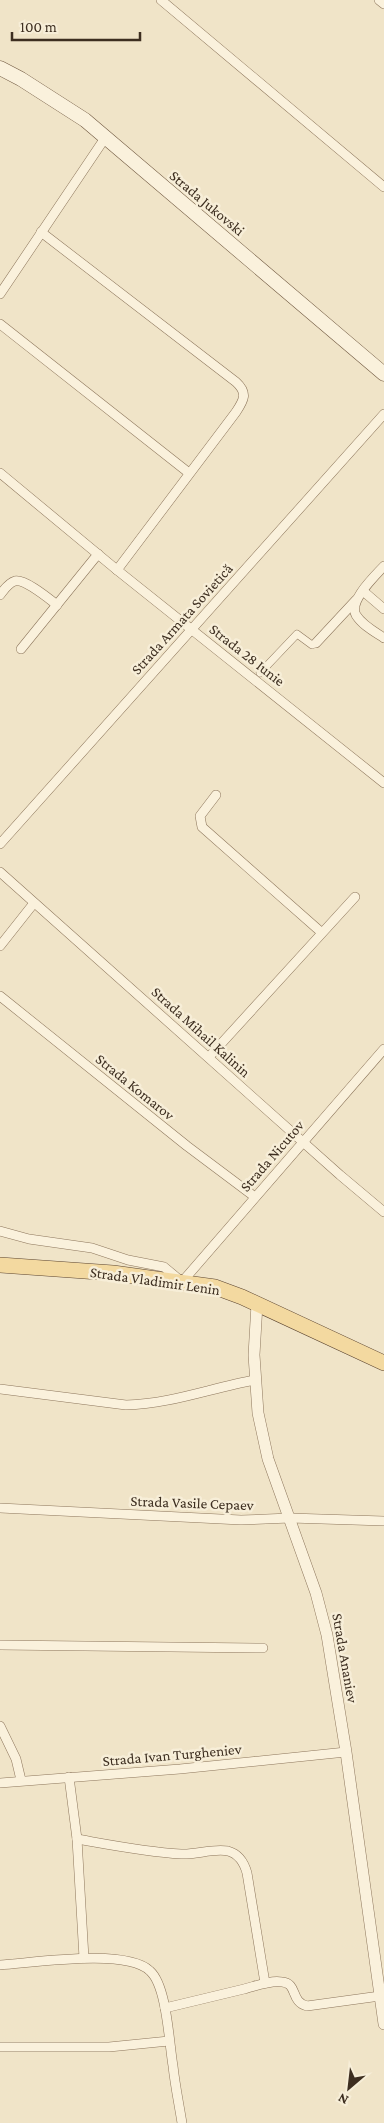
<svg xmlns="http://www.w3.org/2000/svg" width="384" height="2123" viewBox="0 0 384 2123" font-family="'Crimson Pro',serif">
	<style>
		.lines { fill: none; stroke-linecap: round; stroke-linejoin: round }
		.pedestrian-casing { stroke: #8d765c; stroke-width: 8 }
		.minor-casing { stroke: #8d765c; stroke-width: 10 }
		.tertiary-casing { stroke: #8d765c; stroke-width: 12 }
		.secondary-casing { stroke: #6f573f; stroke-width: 15 }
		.primary-casing { stroke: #5b4430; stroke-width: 16 }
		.pedestrian { stroke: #faf1dc; stroke-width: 7 }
		.minor { stroke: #faf1dc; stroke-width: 9 }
		.tertiary { stroke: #faf1dc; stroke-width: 11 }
		.secondary { stroke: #faf1dc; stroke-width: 14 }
		.primary { stroke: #f3d9a0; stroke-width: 15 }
		.labels { text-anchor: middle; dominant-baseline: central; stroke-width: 5; stroke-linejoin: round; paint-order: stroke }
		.street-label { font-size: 15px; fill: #3d2e20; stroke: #f7eed8 }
	</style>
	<rect width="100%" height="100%" fill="#f0e4c8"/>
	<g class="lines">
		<defs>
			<path id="pedestrian" d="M260 673 297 634 312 645 316 643"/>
			<g id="minor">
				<path d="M161 0 384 187"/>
				<path d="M379 0 384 4"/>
				<path d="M41 232 236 382C248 393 244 400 236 412L117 570"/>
				<path d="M0 294 105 138"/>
				<path d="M0 324 189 473"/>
				<path d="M0 473 117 570 384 783"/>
				<path d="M384 566C375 576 348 601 356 615 362 625 375 632 384 638"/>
				<path d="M363 591 384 609"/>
				<path d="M0 595C4 590 8 583 15 581 25 579 48 598 57 605"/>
				<path d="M316 643 356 600"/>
				<path d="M21 649 98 554"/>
				<path d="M216 795 200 816 202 827 321 932"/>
				<path d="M0 844 384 414"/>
				<path d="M0 872 340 1175 384 1212"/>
				<path d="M0 946 34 903"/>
				<path d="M0 996 187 1146 255 1197"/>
				<path d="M209 1057 355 897"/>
				<path d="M0 1231 29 1239 92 1248 128 1260 164 1267 182 1282 384 1049"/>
				<path d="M0 1389 126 1405C170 1404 211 1388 255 1380"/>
				<path d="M0 1508 241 1520 290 1518 384 1521"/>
				<path d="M0 1645 263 1648"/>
				<path d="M0 1726 16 1759 21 1780"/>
				<path d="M69 1777 77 1839 84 1958"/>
				<path d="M0 1783 180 1769 346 1752"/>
				<path d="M77 1839C111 1845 146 1852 181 1854 196 1855 213 1848 228 1851 239 1854 244 1862 247 1873L265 1983"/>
				<path d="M0 1965C33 1963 126 1948 150 1971 167 1986 169 2043 173 2066 175 2085 179 2104 182 2123"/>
				<path d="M165 2008C191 2002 218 1995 244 1989 256 1986 270 1980 282 1982 298 1983 290 2002 307 2006L380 1996"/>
				<path d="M0 2047H109L169 2041"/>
			</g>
			<path id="tertiary" d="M257 1304 254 1355 258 1413 268 1459 316 1593 327 1635 346 1752 384 2024"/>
			<path id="secondary" d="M0 68 21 79 85 120 384 374"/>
			<path id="primary" d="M0 1265 113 1273 215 1287 242 1297 384 1363"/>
		</defs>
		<use href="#pedestrian" class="pedestrian-casing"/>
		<use href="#minor" class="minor-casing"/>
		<use href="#tertiary" class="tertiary-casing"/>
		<use href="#secondary" class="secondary-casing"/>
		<use href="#primary" class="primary-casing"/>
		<use href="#pedestrian" class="pedestrian"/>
		<use href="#minor" class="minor"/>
		<use href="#tertiary" class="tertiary"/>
		<use href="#secondary" class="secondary"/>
		<use href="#primary" class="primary"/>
	</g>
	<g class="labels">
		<g class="street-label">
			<text transform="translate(207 203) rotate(40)">Strada Jukovski</text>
			<text transform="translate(182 619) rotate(-48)">Strada Armata Sovietică</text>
			<text transform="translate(247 655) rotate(38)">Strada 28 Iunie</text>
			<text transform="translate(201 1032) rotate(42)">Strada Mihail Kalinin</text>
			<text transform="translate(135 1087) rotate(39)">Strada Komarov</text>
			<text transform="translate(272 1156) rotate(-49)">Strada Nicutov</text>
			<text transform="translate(155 1281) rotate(8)">Strada Vladimir Lenin</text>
			<text transform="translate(192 1503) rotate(2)">Strada Vasile Cepaev</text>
			<text transform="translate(345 1658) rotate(80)">Strada Ananiev</text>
			<text transform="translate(172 1755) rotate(-5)">Strada Ivan Turgheniev</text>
		</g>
	</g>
	<g transform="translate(349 2088) rotate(208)" stroke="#f7eed8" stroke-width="4" paint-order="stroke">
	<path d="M0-4L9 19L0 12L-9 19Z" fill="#3d2e20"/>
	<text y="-8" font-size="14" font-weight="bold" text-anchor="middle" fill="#3d2e20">N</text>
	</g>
	<path d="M12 32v8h128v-8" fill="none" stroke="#3d2e20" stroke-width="2.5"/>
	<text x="20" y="32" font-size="15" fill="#3d2e20" stroke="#f7eed8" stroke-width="4" paint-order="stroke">100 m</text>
</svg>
